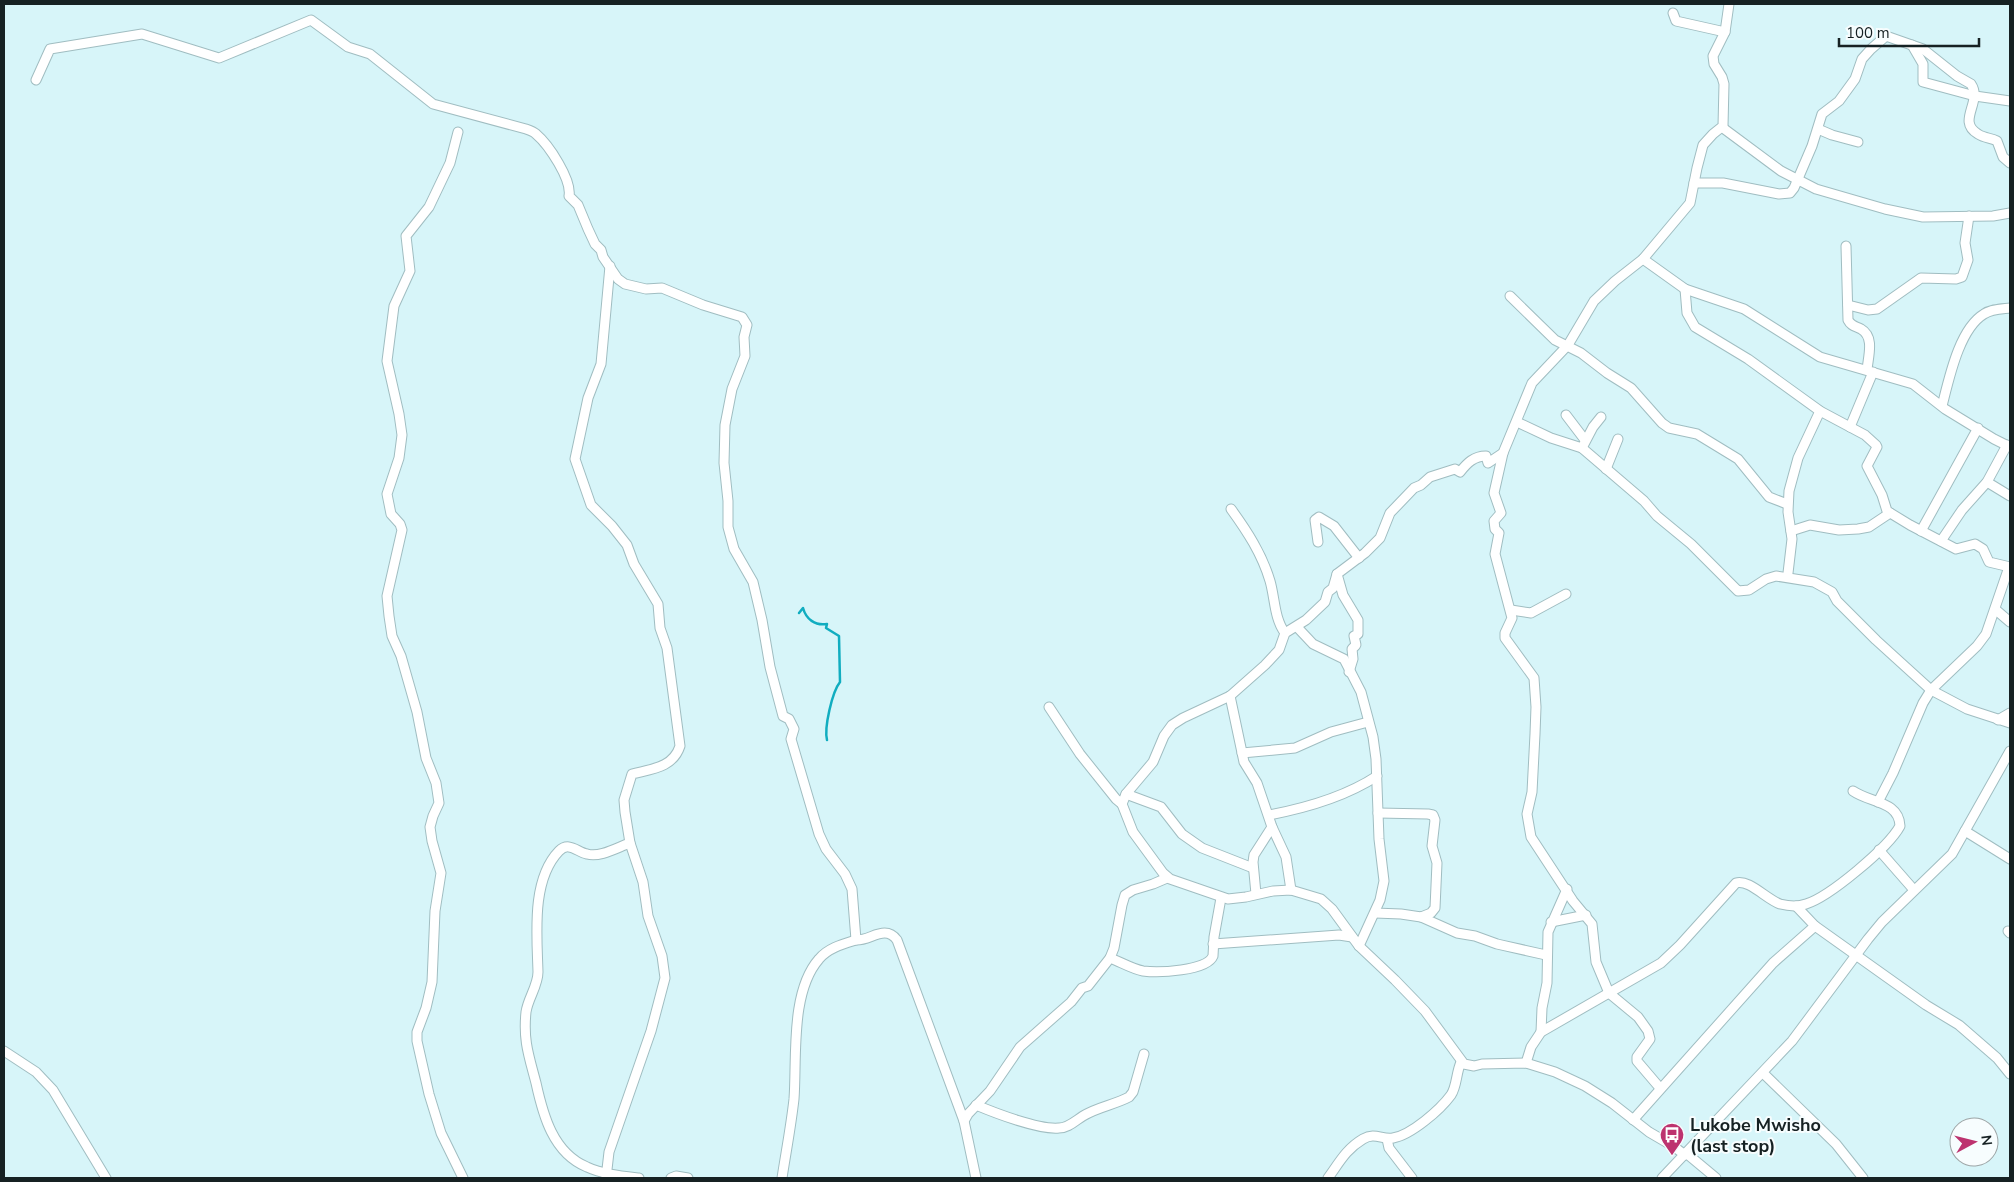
<svg xmlns="http://www.w3.org/2000/svg" width="2014" height="1182" viewBox="0 0 2014 1182" font-family="'Nunito Sans',sans-serif">
	<style>
		.lines { fill: none; stroke-linecap: round; stroke-linejoin: round }
		.stream { stroke: #11adc0; stroke-width: 2.5 }
		.minor-casing { stroke: #a0bdc1; stroke-width: 11 }
		.minor { stroke: #fff; stroke-width: 9 }
		.labels { text-anchor: middle; dominant-baseline: central; stroke-width: 4; stroke-linejoin: round; paint-order: stroke }
		.poi-label { font-size: 18px; font-weight: bold; fill: #162123; stroke: #f7fdfe; text-anchor: start }
	</style>
	<rect width="100%" height="100%" fill="#d7f5f9"/>
	<g class="lines">
		<path class="stream" d="M799 613 803 608C806 619 815 626 827 624L826 628 839 636 840 682C832 692 824 728 827 740"/>
		<defs>
			<g id="minor">
				<path d="M1673 13 1676 21 1725 32"/>
				<path d="M1912 45 1923 64V82L1975 96 2010 101"/>
				<path d="M36 80 50 49 142 34 219 58 311 20 348 47 370 54 433 104 526 129C529 130 534 132 536 134 549 145 572 180 569 196L578 205 588 229 595 244 601 250 603 257 618 279 625 284 646 289 662 288 703 305 742 317 747 325 744 337 745 356 732 389 725 425 724 463 728 501V527L734 549 753 582 762 620 770 667 783 716 789 719 794 729 791 739 819 834 826 849 845 874 852 889 856 940C870 941 885 924 897 940L964 1121"/>
				<path d="M1723 128 1781 171 1816 189 1885 209 1923 217 1993 216 2010 213"/>
				<path d="M1818 129 1832 135 1858 142"/>
				<path d="M458 132 450 163 429 207 406 236 410 271 394 306 387 361 399 414 402 435 399 458 387 494 391 514 400 524 402 530 387 596 389 616 392 636 401 656 417 712 426 758 436 783 439 803 433 816 430 827 432 841 441 873 435 911 432 982 426 1008 417 1032V1041L429 1094 441 1133 463 1178"/>
				<path d="M1694 183H1723L1779 194 1790 193 1794 188 1812 146 1822 114 1839 101 1855 79 1862 59 1871 49 1886 36 1923 49 1957 76 1971 84C1983 102 1956 121 1978 134 1984 138 1991 138 1997 141L2003 157 2010 163"/>
				<path d="M1846 246 1848 320C1851 326 1855 326 1861 329 1875 337 1868 357 1867 370"/>
				<path d="M1643 259 1685 289 1744 309 1820 357 1913 384 1945 409 1994 439 2010 447"/>
				<path d="M1685 289 1687 313 1695 327 1748 359 1820 411 1865 435 1876 445 1877 447 1867 466 1882 495 1887 511 1910 525 1956 549 1975 544 1983 549 1989 562 2010 567"/>
				<path d="M1510 296 1555 340 1581 353 1607 373 1631 388 1662 423 1669 428 1697 434 1738 459 1769 497 1787 504"/>
				<path d="M1848 305 1868 310 1877 309 1921 278 1956 279 1962 277 1968 260 1965 243 1969 216"/>
				<path d="M1942 406C1949 379 1959 329 1984 314 1991 309 2001 309 2010 308"/>
				<path d="M1566 415 1585 440"/>
				<path d="M1517 422 1551 438 1582 448 1644 501 1657 516 1691 544 1738 591 1749 590 1766 579 1776 576 1814 582 1832 592 1837 601 1876 640 1931 690 1967 709 2010 723"/>
				<path d="M1850 427 1873 372"/>
				<path d="M1582 448 1593 427 1601 417"/>
				<path d="M1503 453 1494 493 1501 513 1494 521 1495 529 1499 533 1495 554 1512 618 1505 633V638L1534 678 1536 707 1535 734 1532 792 1527 814 1531 837 1573 901 1592 924 1596 962 1609 993 1638 1017 1648 1031 1650 1039 1637 1057V1061L1660 1088"/>
				<path d="M1606 469 1618 439"/>
				<path d="M1987 482 2010 496"/>
				<path d="M1231 509C1247 531 1262 554 1270 581 1275 598 1274 618 1285 633"/>
				<path d="M1791 531 1810 525 1839 530 1858 529 1869 527 1890 513"/>
				<path d="M1921 531 1978 428"/>
				<path d="M1941 541 1962 510 1987 482 2007 445"/>
				<path d="M1318 542 1315 520 1319 517 1334 526 1359 558"/>
				<path d="M1788 573 1792 539 1788 512 1789 491 1798 458 1820 411"/>
				<path d="M1337 574 1343 595 1358 620V634L1354 636 1356 645 1352 649 1353 659 1349 672"/>
				<path d="M1511 610 1531 613 1566 594"/>
				<path d="M1996 610 2010 622"/>
				<path d="M1297 627 1313 644 1344 659 1361 692 1373 737 1376 759 1379 839 1384 881 1380 900 1359 946"/>
				<path d="M1230 696 1244 762 1257 783 1272 827 1286 857 1291 890"/>
				<path d="M1049 707 1080 754 1116 799 1122 804"/>
				<path d="M1998 720 2010 713"/>
				<path d="M1242 753 1295 748 1331 732 1368 722"/>
				<path d="M1126 794 1161 807 1182 834 1202 848 1253 868"/>
				<path d="M1878 802 1893 773 1923 703 1931 690 1977 646 1986 634 2009 567"/>
				<path d="M1269 815C1306 808 1345 797 1377 776"/>
				<path d="M1965 831 2010 859"/>
				<path d="M630 843C618 847 600 858 587 854 577 852 569 841 559 851 531 880 537 935 538 972 538 986 528 998 526 1012 523 1041 529 1056 536 1083 543 1115 553 1153 587 1167 602 1174 622 1176 639 1178"/>
				<path d="M1879 850 1914 890"/>
				<path d="M1256 894 1253 862 1254 855 1272 827"/>
				<path d="M1796 906 1815 926 1926 1005 1959 1025 1997 1058 2010 1074"/>
				<path d="M1375 913 1401 914 1421 917 1431 913 1435 908 1437 863 1432 846 1435 820 1433 815 1428 814 1378 813"/>
				<path d="M1421 917 1457 933 1475 936 1497 944 1546 955"/>
				<path d="M1551 922 1586 915"/>
				<path d="M2008 931 2010 933"/>
				<path d="M1213 944 1339 935 1352 937"/>
				<path d="M1110 958C1121 962 1132 969 1143 971 1158 973 1207 971 1213 956L1214 937 1221 898"/>
				<path d="M1541 1032 1542 1008 1547 983 1548 932 1567 889"/>
				<path d="M4 1051 36 1072 53 1090 106 1178"/>
				<path d="M1526 1063 1531 1047 1541 1032 1661 963 1680 945 1736 883C1749 879 1766 899 1780 904 1788 906 1798 907 1806 904 1829 897 1888 848 1900 826 1899 801 1870 803 1853 791"/>
				<path d="M1763 1073 1836 1144 1863 1178"/>
				<path d="M976 1105C995 1113 1039 1130 1059 1128 1068 1128 1075 1121 1083 1116 1097 1107 1114 1105 1129 1097L1133 1092 1144 1054"/>
				<path d="M1633 1120 1773 963 1815 926"/>
				<path d="M1387 1139 1389 1148 1412 1178"/>
				<path d="M1686 1153 1716 1178"/>
				<path d="M1685 1155 1673 1146 1649 1132 1612 1103 1585 1086 1555 1072 1526 1063 1482 1064 1474 1066 1464 1064 1425 1011 1395 980 1359 946 1332 909 1321 899 1291 890 1273 891 1246 897 1228 899 1170 879 1163 873 1133 832 1122 804 1126 794 1153 762 1164 736 1172 725 1183 718 1230 696 1265 665 1279 650 1285 633 1306 620 1325 602 1328 592 1333 588 1337 574 1365 553 1380 538 1390 513 1414 488 1421 485 1430 477 1455 469 1460 472C1467 463 1474 456 1486 456L1488 463 1503 453 1532 383 1568 345 1594 301 1615 281 1643 259 1690 203 1697 168 1703 145 1713 134 1723 126 1724 84 1722 77 1714 64 1713 56 1725 32 1729 4"/>
				<path d="M606 1178 609 1152 651 1031 665 978 662 956 648 916 643 882 630 843 625 812 624 800 632 774C651 769 673 768 680 746L667 648 660 628 658 604 634 564 627 545 612 526 591 505 575 459 588 398 601 364 610 266"/>
				<path d="M671 1178 676 1176 688 1178"/>
				<path d="M782 1178C786 1152 791 1126 794 1099 797 1058 790 992 819 959 828 948 843 944 856 940"/>
				<path d="M976 1178 964 1121 968 1114 990 1091 1020 1047 1071 1002 1082 988 1088 986 1110 958 1114 948 1122 905 1125 895 1133 890 1153 884 1167 878"/>
				<path d="M1328 1178C1339 1163 1346 1149 1363 1139 1375 1132 1382 1140 1393 1138 1411 1135 1440 1110 1451 1095 1457 1086 1456 1073 1461 1062"/>
				<path d="M1662 1178 1792 1041 1868 939 1882 922 1952 854 2010 751"/>
			</g>
		</defs>
		<use href="#minor" class="minor-casing"/>
		<use href="#minor" class="minor"/>
	</g>
	<defs>
		<symbol id="bus-pin" viewBox="-11 -11 22 30"><path d="M0 17L-7.5 6A9.5 9.5 0 1 1 7.5 6Z" fill="#bd336f" stroke="#f7fdfe"/><path d="M-5-6H5V4H4V6H2V4H-2V6H-4V4H-5ZM-3.5-4V0h7V-4ZM-3.5 1.2v1.5H-2V1.2ZM2 1.2v1.5H3.5V1.2Z" fill="#fff"/></symbol>
	</defs>
	<g fill-rule="evenodd">
		<use href="#bus-pin" x="1658" y="1121" width="28" height="38"/>
	</g>
	<g class="labels">
		<g class="poi-label">
			<text x="1690" y="1125">Lukobe Mwisho<tspan x="1690" dy="21">(last stop)</tspan></text>
		</g>
	</g>
	<rect width="2014" height="1182" fill="none" stroke="#162123" stroke-width="10"/>
	<g transform="translate(1974 1142) rotate(83)"><circle r="24" fill="#f7fdfe" stroke="#9da5a6"/>
	<path d="M0-4L9 19L0 12L-9 19Z" fill="#bd336f"/>
	<text y="-8" font-size="14" font-weight="bold" text-anchor="middle" fill="#162123">N</text>
	</g>
	<path d="M1839 38v8h140v-8" fill="none" stroke="#162123" stroke-width="2.5"/>
	<text x="1846" y="38" font-size="15" fill="#162123" stroke="#f7fdfe" stroke-width="4" paint-order="stroke">100 m</text>
</svg>
